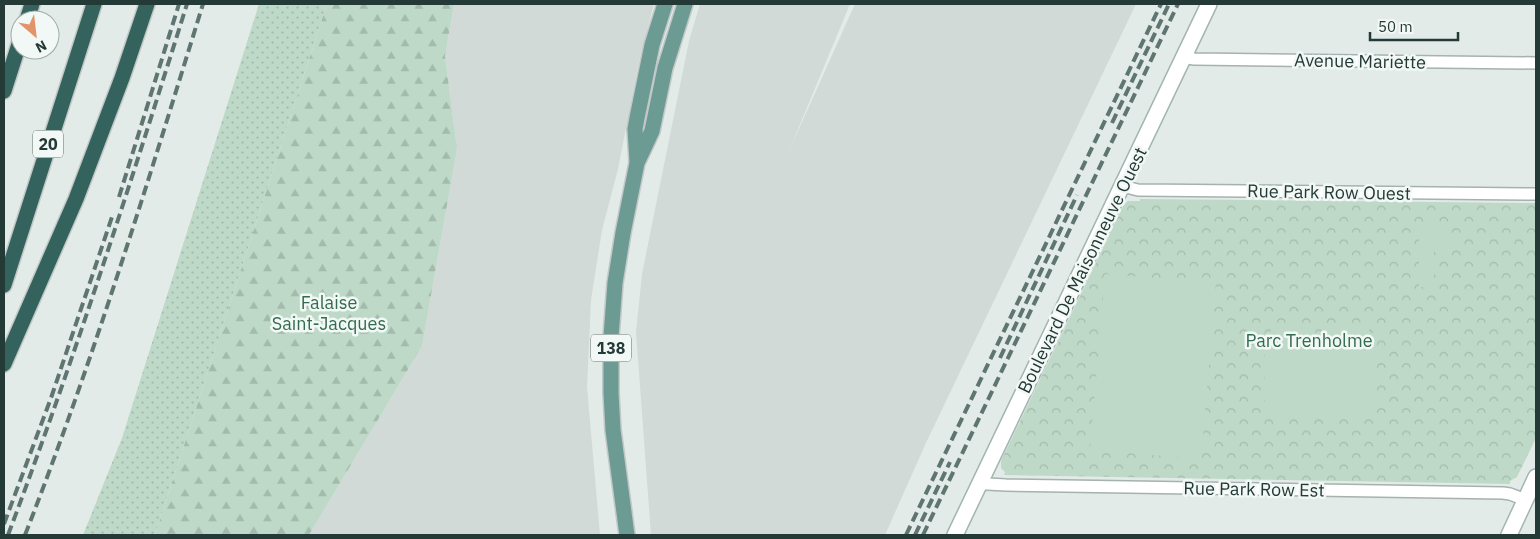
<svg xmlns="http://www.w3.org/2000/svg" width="1540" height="539" viewBox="0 0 1540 539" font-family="'IBM Plex Sans',sans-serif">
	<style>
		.built { fill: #d1dad7 }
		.grass { fill: url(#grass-dots) }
		.forest { fill: url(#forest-firs) }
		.park { fill: url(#park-crowns) }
		.pitch { fill: #bed9c8 }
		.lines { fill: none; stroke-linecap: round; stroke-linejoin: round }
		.street-casing { stroke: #a5b2af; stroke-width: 14 }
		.secondary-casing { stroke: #a2b5b0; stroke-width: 18 }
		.primary-casing { stroke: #c2c8c7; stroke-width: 18 }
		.highway-casing { stroke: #c2c8c7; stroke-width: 18 }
		.street { stroke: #fff; stroke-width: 11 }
		.secondary { stroke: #fff; stroke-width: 15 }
		.primary { stroke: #6c9b93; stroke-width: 15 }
		.highway { stroke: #34625d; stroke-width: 15 }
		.rail { stroke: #5f7571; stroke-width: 4; stroke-dasharray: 10 5; stroke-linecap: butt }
		.labels { text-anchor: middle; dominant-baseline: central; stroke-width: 5; stroke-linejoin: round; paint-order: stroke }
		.shield { fill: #f2f8f5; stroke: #62736f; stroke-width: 1 }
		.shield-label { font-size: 16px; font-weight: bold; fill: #243a36 }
		.street-label { font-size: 18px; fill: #243a36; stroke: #f2f8f5 }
		.park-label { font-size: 18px; fill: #336c4f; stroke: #f2f8f5 }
	</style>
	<defs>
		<pattern id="grass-dots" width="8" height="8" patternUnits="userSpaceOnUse" patternTransform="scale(1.25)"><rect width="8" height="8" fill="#bed9c8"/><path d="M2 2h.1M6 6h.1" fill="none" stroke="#a3bbac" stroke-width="1.8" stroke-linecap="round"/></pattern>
		<pattern id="forest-firs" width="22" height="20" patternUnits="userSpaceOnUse" patternTransform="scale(1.25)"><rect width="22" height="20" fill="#bed9c8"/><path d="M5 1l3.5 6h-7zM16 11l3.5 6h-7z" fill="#a3bbac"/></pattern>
		<pattern id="park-crowns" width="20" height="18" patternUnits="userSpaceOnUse" patternTransform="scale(1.25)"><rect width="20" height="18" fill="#bed9c8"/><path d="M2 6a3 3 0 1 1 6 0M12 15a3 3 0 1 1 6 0" fill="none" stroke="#a3bbac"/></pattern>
	</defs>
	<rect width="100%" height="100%" fill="#e2ebe8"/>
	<g class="built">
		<path d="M454 4H654L639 61 618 169 602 230 591 300 587 387 600 535H309L422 346 457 149 445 56Z"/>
		<path d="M700 4H850L789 151 855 4H1136L925 445 885 535H651L636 332 642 274 689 41Z"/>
	</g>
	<path class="grass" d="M259 4H327L155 535H83L122 438Z"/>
	<path class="forest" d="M327 4H454L445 56 457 149 422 346 309 535H155Z"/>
	<path class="park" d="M1140 199 1536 203V438L1517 477 1510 481V484L1004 475 1005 472 1001 468V461L1124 204 1128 201H1140Z"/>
	<g class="pitch">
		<path d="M1419 228H1450V245H1434V287H1419Z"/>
		<path d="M1105 274 1216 283 1201 459 1090 450Z"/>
		<path d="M1315 328V333H1324L1325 328H1369V333H1374V413H1369V417H1325V413H1316L1315 418H1271V413H1265V333H1271V329Z"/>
	</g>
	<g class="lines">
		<defs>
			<g id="street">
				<path d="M1183 57 1194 59 1536 63"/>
				<path d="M1122 186 1138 190 1536 194"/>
				<path d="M981 482 987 484 1006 485 1503 493 1510 494 1526 500"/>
			</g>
			<g id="secondary">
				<path d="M955 535 1209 4"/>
				<path d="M1509 535 1536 477"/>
			</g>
			<g id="primary">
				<path d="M637 161 635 129 637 118 652 45 665 4"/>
				<path d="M627 535 613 430 611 393V337L615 283 623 233 637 163 652 131 665 68 685 4"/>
			</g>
			<g id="highway">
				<path d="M27 20 32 4"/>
				<path d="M4 91 20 41"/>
				<path d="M4 285 94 4"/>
				<path d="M4 364 76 199 122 78 147 4"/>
			</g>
		</defs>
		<use href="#street" class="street-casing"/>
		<use href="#secondary" class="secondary-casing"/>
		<use href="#primary" class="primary-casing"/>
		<use href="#highway" class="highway-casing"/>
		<use href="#street" class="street"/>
		<use href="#secondary" class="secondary"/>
		<use href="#primary" class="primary"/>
		<use href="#highway" class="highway"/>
		<g class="rail">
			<path d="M1112 123 1169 4"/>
			<path d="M119 197 179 4"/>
			<path d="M1000 358 1077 195"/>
			<path d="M4 524 51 398 113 214"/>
			<path d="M8 535C74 360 131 182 187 4"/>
			<path d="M25 535C93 361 148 182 203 4"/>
			<path d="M906 535 1161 4"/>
			<path d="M915 535 950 462"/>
			<path d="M923 535 1178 4"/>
		</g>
	</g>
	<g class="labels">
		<g class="shield">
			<rect x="33" y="130.5" width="30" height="27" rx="4"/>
			<rect x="591" y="334.5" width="40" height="27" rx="4"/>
		</g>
		<g class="shield-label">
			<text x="48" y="144">20</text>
			<text x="611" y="348">138</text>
		</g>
		<g class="street-label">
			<text transform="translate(1360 61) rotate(1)">Avenue Mariette</text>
			<text transform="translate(1329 192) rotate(1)">Rue Park Row Ouest</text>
			<text transform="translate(1082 270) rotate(-64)">Boulevard De Maisonneuve Ouest</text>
			<text transform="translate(1254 489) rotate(1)">Rue Park Row Est</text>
		</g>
		<g class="park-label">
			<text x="329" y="302">Falaise<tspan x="329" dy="21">Saint-Jacques</tspan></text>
			<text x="1309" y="340">Parc Trenholme</text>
		</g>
	</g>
	<rect width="1540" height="539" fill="none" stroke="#243a36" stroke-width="10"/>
	<g transform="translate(35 35) rotate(152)"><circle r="24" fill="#f2f8f5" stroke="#a0aca9"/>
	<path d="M0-4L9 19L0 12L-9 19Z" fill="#e29369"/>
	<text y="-8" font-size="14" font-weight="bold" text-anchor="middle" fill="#243a36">N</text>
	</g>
	<path d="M1370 32v8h88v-8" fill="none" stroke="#243a36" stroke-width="2.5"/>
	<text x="1378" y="32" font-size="15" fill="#243a36" stroke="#f2f8f5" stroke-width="4" paint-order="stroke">50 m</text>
</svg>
